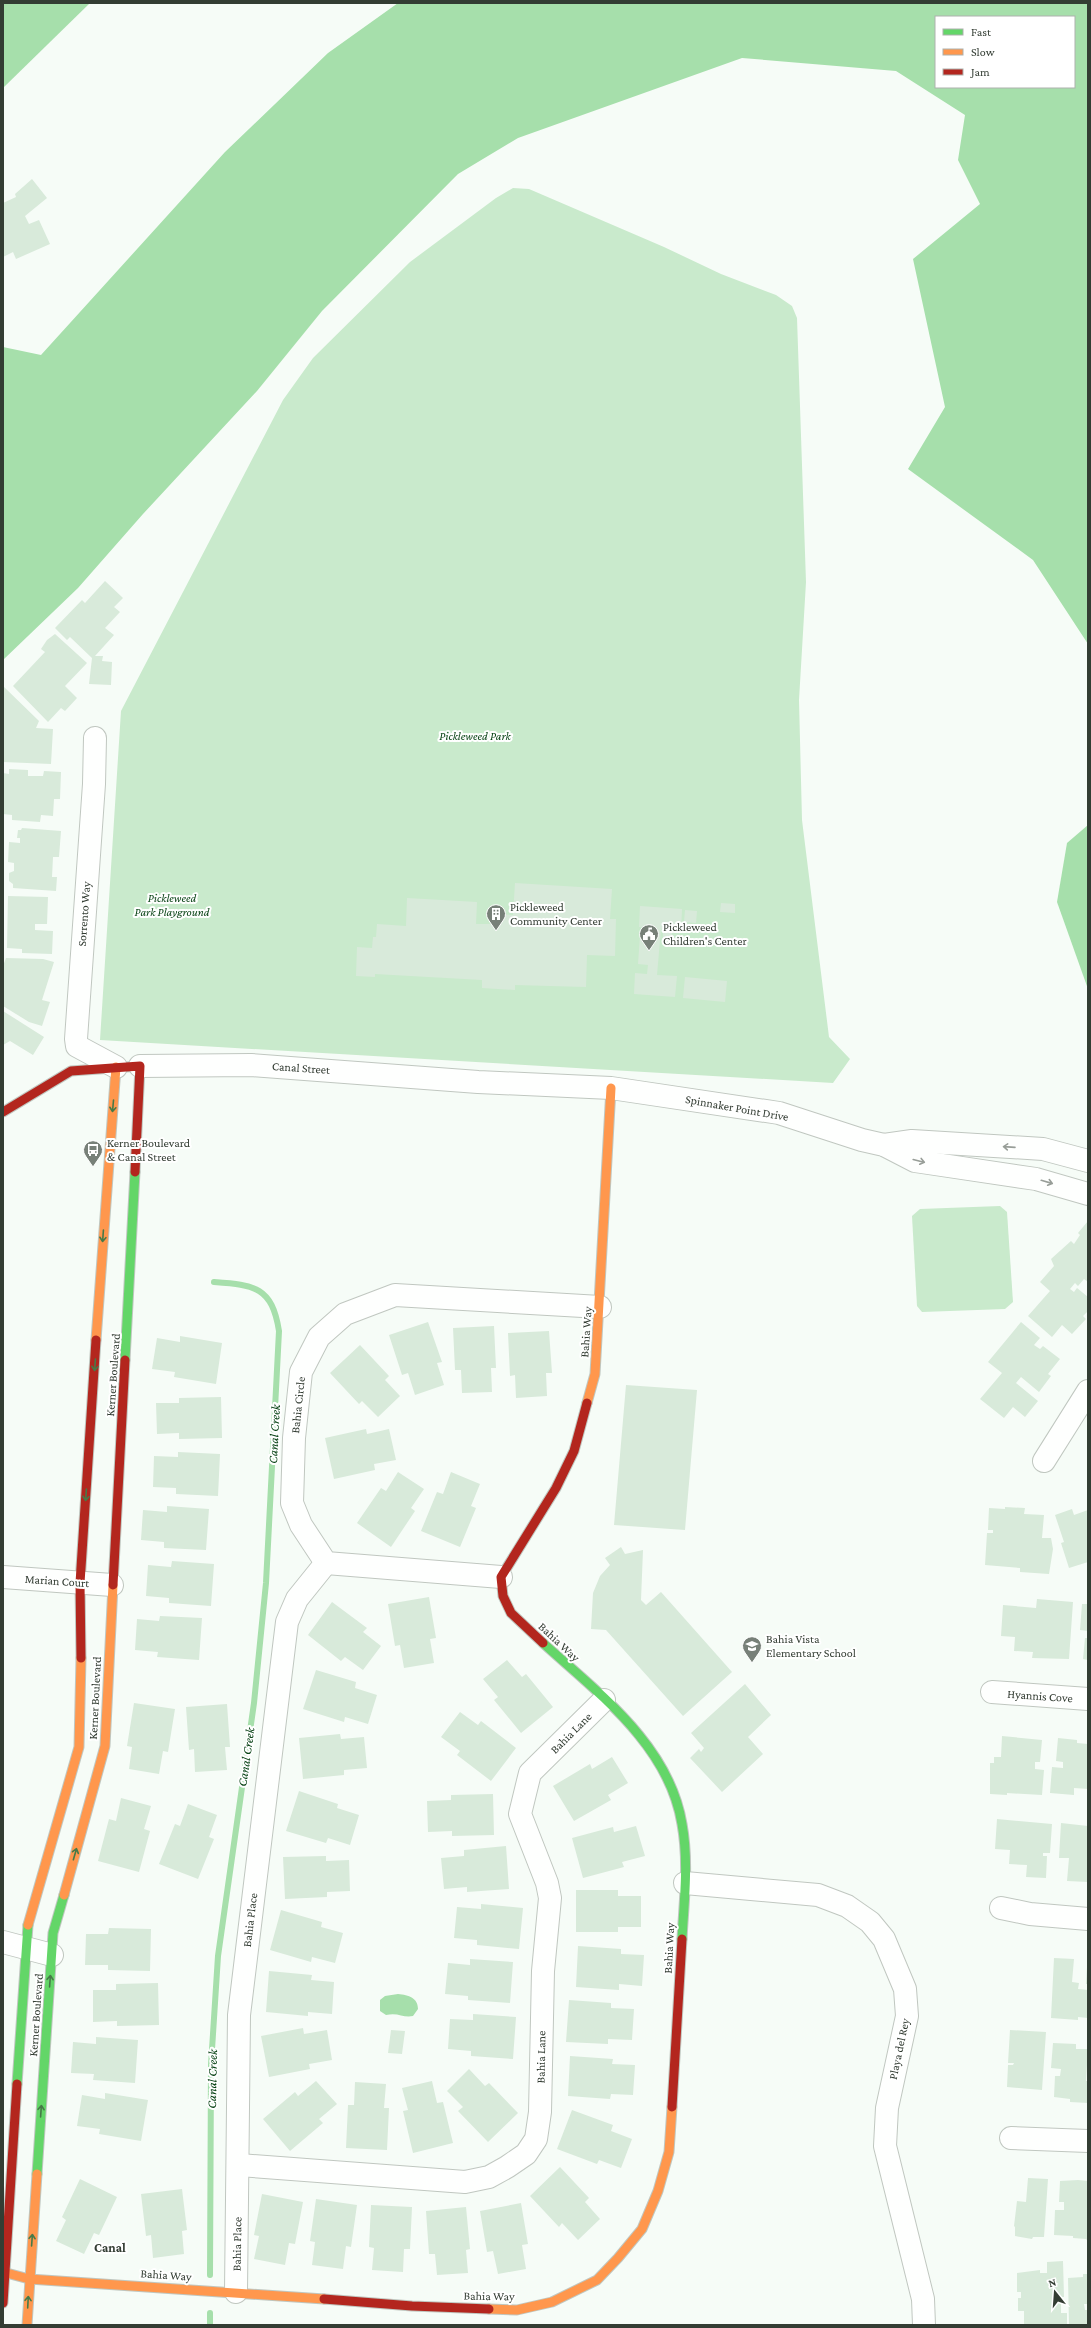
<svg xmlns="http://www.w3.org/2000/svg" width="1091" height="2328" viewBox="0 0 1091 2328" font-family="'Crimson Pro',serif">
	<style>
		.green { fill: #c9eacc }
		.water { fill: #a6dfab; fill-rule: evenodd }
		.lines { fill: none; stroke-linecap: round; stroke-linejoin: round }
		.stream { stroke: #a6dfab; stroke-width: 6 }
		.building { fill: #d8eada }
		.street-casing { stroke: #c0c7c0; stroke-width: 24 }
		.fast-casing { stroke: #c0c7c0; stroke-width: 11 }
		.slow-casing { stroke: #c0c7c0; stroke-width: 11 }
		.jam-casing { stroke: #c0c7c0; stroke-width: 11 }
		.street { stroke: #fefffe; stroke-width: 22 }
		.fast { stroke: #63d668; stroke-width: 9 }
		.slow { stroke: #ff974d; stroke-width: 9 }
		.jam { stroke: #b3261e; stroke-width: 9 }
		.oneway { stroke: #467a48 }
		.oneway2 { stroke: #989e98 }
		.labels { text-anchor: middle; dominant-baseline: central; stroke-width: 4; stroke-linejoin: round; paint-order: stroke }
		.park-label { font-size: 12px; font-style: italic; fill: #084315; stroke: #fff }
		.poi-label { font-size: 12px; fill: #333d33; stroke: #fff; text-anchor: start }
		.street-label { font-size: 12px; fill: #333d33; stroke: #fff }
		.water-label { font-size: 13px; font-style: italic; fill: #074214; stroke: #fff }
		.neighbourhood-label { font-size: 13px; font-weight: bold; fill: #333d33; stroke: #fff }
	</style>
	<rect width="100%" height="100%" fill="#f6fcf7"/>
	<g class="green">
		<path d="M513 188 529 189 664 247 721 274 776 295 792 306 797 318 806 582 799 700 802 820 829 1037 850 1059 833 1083 100 1040 121 711 283 400 313 358 410 262 496 198Z"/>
		<path d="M1000 1206 1007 1212 1013 1302 1005 1309 922 1312 917 1306 912 1216 920 1209Z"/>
	</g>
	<g class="water">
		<path d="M3 3H90L3 88Z"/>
		<path d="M398 3H1088V644L1033 560 908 469 945 407 913 259 980 204 958 160 965 115 896 71 742 58 518 138 458 174 322 311 257 391 143 514 78 588 3 660V347L41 355 225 152 328 53ZM936 17H1074V87H936Z"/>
		<path d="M1088 825V989L1057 902 1067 843Z"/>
		<path d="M398 1994C409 1995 418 1998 418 2009L413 2016C403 2018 398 2012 386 2015L380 2011V2000L385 1996Z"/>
	</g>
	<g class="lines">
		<g class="stream">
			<path d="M210 2275 211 2065 218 1956 254 1703 266 1583 279 1331C272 1287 255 1285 214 1282"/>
			<path d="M210 2313V2325"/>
		</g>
	</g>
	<g class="building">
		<path d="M32 179 47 198 25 216 29 224 39 220 50 244 16 259 13 252 3 257V203L16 197 15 194Z"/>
		<path d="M105 581 123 598 114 607 120 612 105 628 114 635 95 656H103L102 661 112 662 111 685 89 684 92 658 70 637 67 640 55 628 82 600 85 603Z"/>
		<path d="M55 634 87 663 65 686 77 698 65 711 61 708 48 722 13 686 45 652 41 649 47 640Z"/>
		<path d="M3 686 39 721 36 728 53 729 51 764 3 762Z"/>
		<path d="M9 769 28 770V776H43L44 771 61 772 60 799H54L53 816 41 815 40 822 12 820V815L3 814V773L9 774Z"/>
		<path d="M22 828 61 831 59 857H53L52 877H57L56 891 13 888V884L9 881V873L14 871V863L8 862 9 842 20 843V838H17L18 830H21Z"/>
		<path d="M515 883 612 889 610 919H616L615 956 587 955 586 987 515 985V990L482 988V980L375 974V977L356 976 357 947 372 948 373 937H376L377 924 406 926 407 898 477 902 476 924H496L497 914 513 915Z"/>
		<path d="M8 896 48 897 47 924H35V930L53 931 52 954 22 953V949L7 948Z"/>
		<path d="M721 903 735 904V913L720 912Z"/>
		<path d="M640 906 682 909 681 931 661 929 657 975 677 976 675 997 634 994 635 973 647 974 648 965 638 964 640 936 650 937 651 928 639 927Z"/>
		<path d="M685 910 697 911 696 923 684 922Z"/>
		<rect x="663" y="932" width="9" height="9"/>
		<path d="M6 958 43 959 54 962 42 1000 50 1002 42 1026 29 1022 3 1006V966Z"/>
		<path d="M685 977 727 981 725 1002 683 998Z"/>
		<path d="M3 1011 44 1037 33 1055 10 1041 3 1045Z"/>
		<path d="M1088 1221V1282L1084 1279 1078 1286 1075 1283 1070 1289 1074 1292 1077 1288 1088 1297V1311L1083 1316 1086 1319 1072 1334 1062 1325 1052 1337 1028 1316 1050 1291 1040 1282 1054 1266 1051 1259 1071 1241 1074 1244 1080 1235 1078 1233Z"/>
		<path d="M428 1322 442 1362 437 1363 444 1385 415 1395 408 1373 402 1375 389 1335Z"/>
		<path d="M1021 1322 1040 1338 1034 1345 1040 1349 1043 1346 1060 1359 1048 1374 1051 1376 1039 1392 1021 1377 1016 1383 1038 1401 1025 1417 1013 1407 1004 1418 980 1399 1002 1373 988 1362Z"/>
		<path d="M494 1326 496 1368H491L492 1392 462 1393 461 1370H455L453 1328Z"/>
		<path d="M549 1331 552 1373H546L547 1396 516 1398 515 1375 510 1376 508 1333Z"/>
		<path d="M180 1336 222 1343 216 1384 174 1377 175 1372 152 1369 157 1338 180 1342Z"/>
		<path d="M360 1345 389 1376 385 1380 400 1396 378 1417 362 1401 359 1404 330 1373Z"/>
		<path d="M626 1385 697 1390 685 1530 614 1525Z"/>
		<path d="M221 1397 222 1438 179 1439V1433L157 1434 156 1403H179V1398Z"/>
		<path d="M366 1429 367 1434 389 1429 396 1460 374 1464 375 1470 334 1479 325 1438Z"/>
		<path d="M178 1452 220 1454 218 1496 176 1494V1488L153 1487 154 1456 178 1457Z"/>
		<path d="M398 1472 424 1489 411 1508 415 1511 391 1547 357 1523 381 1488 386 1491Z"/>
		<path d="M451 1472 480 1484 471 1506 476 1508 460 1547 421 1531 437 1492 443 1494Z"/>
		<path d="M167 1506 209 1509 206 1550 164 1548V1542L141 1540 143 1510 167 1512Z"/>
		<path d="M1005 1507 1025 1508 1024 1514 1044 1515 1042 1538H1051L1053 1549 1049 1574 1020 1572V1568L985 1565 987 1533H993V1530H988L989 1508 1005 1509Z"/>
		<path d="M1072 1509 1074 1515 1088 1510V1562L1069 1568 1061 1543 1064 1542 1055 1515Z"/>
		<path d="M621 1547 625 1554 643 1550 641 1600 646 1605 661 1592 732 1672 683 1716 606 1630 591 1629 593 1593 600 1576 610 1565 605 1558Z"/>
		<path d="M172 1561 214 1564 211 1606 169 1603V1598L146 1596 148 1565 171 1567Z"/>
		<path d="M429 1597 436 1638 430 1639 434 1663 404 1668 400 1645 395 1646 388 1604Z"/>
		<path d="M1037 1599 1073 1602 1069 1659 1032 1658 1033 1652 1014 1651 1015 1637 1001 1636 1003 1605 1036 1608Z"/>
		<path d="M332 1602 367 1628 363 1632 381 1646 363 1670 345 1657 341 1661 308 1635Z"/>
		<path d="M1082 1604H1088V1631L1080 1630Z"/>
		<path d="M160 1616 202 1618 199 1660 157 1657 158 1652 135 1650 137 1619 159 1621Z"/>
		<path d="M1085 1638H1088V1660L1083 1659Z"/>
		<path d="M507 1660 522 1677 526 1674 553 1707 521 1733 494 1700 498 1697 483 1679Z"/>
		<path d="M316 1670 356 1682 355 1688 377 1695 368 1724 345 1717 344 1722 303 1709Z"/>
		<path d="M745 1684 771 1715 748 1737 763 1754 722 1792 690 1758 699 1749 701 1752 704 1748 691 1733Z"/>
		<path d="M134 1703 175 1709 168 1752 163 1751 159 1774 129 1769 132 1747 127 1746Z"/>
		<path d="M227 1704 230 1747H225L227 1770 195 1772 194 1749 189 1750 186 1707Z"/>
		<path d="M460 1712 478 1725 481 1721 516 1748 491 1781 457 1755 460 1751 441 1737Z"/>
		<path d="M340 1734 341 1739 364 1737 367 1768 344 1770V1775L303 1779 299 1738Z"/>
		<path d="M1002 1736 1042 1740 1040 1762H1035V1769L1044 1770 1042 1795 1007 1793V1795L990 1794V1763H994V1757H1001Z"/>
		<path d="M1058 1738 1077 1740V1743L1088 1744V1789L1074 1788V1795L1050 1793 1052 1767 1063 1768V1762L1056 1761Z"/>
		<path d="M612 1757 628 1783 608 1795 611 1800 574 1821 553 1786 590 1764 592 1769Z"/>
		<path d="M299 1791 338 1804 337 1808 359 1815 350 1845 328 1838 326 1843 286 1831Z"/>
		<path d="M493 1794 494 1835 452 1836V1831L428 1832 427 1801 451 1800V1795Z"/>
		<path d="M121 1798 151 1806 144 1829 150 1831 139 1872 98 1861 109 1819 116 1821Z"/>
		<path d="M188 1804 217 1815 209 1837 214 1839 198 1879 159 1864 175 1824 180 1826Z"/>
		<path d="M997 1819 1052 1824 1050 1853H1043V1856H1047L1046 1878 1026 1877 1027 1865 1009 1864 1010 1850 995 1849Z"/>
		<path d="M1061 1823 1088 1826V1882L1067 1881 1069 1858H1059Z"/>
		<path d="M636 1826 645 1856 622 1862 624 1867 583 1878 572 1838 613 1827 614 1832Z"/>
		<path d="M506 1846 509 1889 467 1892V1887L444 1889 441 1858 464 1856V1850Z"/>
		<path d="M326 1856V1861L349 1860 350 1891 327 1892V1897L285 1899 283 1857Z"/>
		<path d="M576 1890H618V1896H641V1927H618V1932H576Z"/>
		<path d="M481 1904 523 1908 519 1949 477 1945V1940L454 1938 457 1907 481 1909Z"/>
		<path d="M281 1910 322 1922 321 1927 343 1933 335 1963 312 1957 311 1962 270 1950Z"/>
		<path d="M109 1928 151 1929 150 1971 108 1970V1965H85L86 1934H108Z"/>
		<path d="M578 1946 621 1949V1954L644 1955 642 1986 619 1984V1990L576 1987Z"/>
		<path d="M1054 1958 1074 1959 1072 1982 1079 1983 1078 1989 1088 1990V2018L1078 2017V2020L1051 2018Z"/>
		<path d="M470 1959 513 1962 510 2003 468 2000V1996L445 1994 448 1963 470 1965Z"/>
		<path d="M1087 1967H1088V1984H1086Z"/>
		<path d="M269 1971 312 1975 311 1980 334 1982 332 2014 308 2012V2016L266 2012Z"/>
		<path d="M158 1983 159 2025 117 2026V2021L93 2022V1990H116V1984Z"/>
		<path d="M569 2000 611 2003V2008L634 2009 632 2040 608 2039V2044L566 2042Z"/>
		<path d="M473 2014 516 2017 513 2059 471 2056V2051L448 2049 450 2019 473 2020Z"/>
		<path d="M303 2028 304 2034 327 2030 332 2060 309 2064 310 2069 269 2077 261 2036Z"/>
		<path d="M391 2030 405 2031 402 2054 388 2053Z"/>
		<path d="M1010 2030 1046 2032 1042 2090 1007 2087 1008 2065H1013L1014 2063H1008Z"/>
		<path d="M96 2037 138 2040 135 2083 93 2080 94 2074 71 2073 73 2042 96 2044Z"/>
		<path d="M1053 2043 1076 2044V2049H1088L1086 2081H1088V2103L1070 2102V2099L1054 2097 1055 2076H1060L1061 2069 1051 2068Z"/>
		<path d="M570 2056 613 2059 612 2064 635 2065 633 2095 611 2094 610 2099 568 2096Z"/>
		<path d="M469 2069 485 2086 489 2083 518 2113 488 2142 458 2111 463 2107 447 2091Z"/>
		<path d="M316 2081 337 2104 319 2119 323 2123 290 2151 263 2119 295 2092 298 2096Z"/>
		<path d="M432 2081 437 2103 443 2102 453 2143 413 2153 403 2111 408 2110 402 2088Z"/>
		<path d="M355 2082 386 2084 384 2108H389L387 2150 346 2148 348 2105H354Z"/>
		<path d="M105 2093 148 2100 141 2141 99 2134 100 2129 77 2126 82 2095 105 2099Z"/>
		<path d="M572 2110 613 2125 611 2131 632 2139 621 2168 599 2160 597 2164 557 2149Z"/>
		<path d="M560 2167 589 2198 585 2202 600 2219 578 2240 562 2223 559 2227 530 2196Z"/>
		<path d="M1028 2178 1048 2179 1044 2237H1033L1032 2239 1015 2236V2227L1014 2226 1017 2201 1026 2202Z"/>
		<path d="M80 2179 117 2197 99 2235 94 2233 84 2254 56 2241 66 2220 62 2217Z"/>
		<path d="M1078 2180 1088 2181V2241L1086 2239 1073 2238V2236L1054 2235 1055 2210H1064V2202H1059L1060 2181Z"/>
		<path d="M182 2189 187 2230 182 2231 184 2254 153 2258 151 2235 146 2236 141 2194Z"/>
		<path d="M262 2194 303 2202 295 2244 289 2243 285 2265 254 2259 259 2236 254 2235Z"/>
		<path d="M316 2199 357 2205 351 2247 346 2246 343 2269 312 2265 315 2242 310 2241Z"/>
		<path d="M521 2203 528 2244 522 2245 526 2269 498 2274 493 2251 487 2252 480 2211Z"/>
		<path d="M371 2205 412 2207 410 2249H404L403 2272 372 2270 374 2248 369 2247Z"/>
		<path d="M466 2207 470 2249 466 2250 468 2273 437 2275 435 2254H429L426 2211Z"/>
		<path d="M1063 2261 1064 2297H1061V2313H1067V2325H1024V2311H1018V2298H1021V2292H1017V2273L1040 2270V2273H1047V2262Z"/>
		<path d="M1083 2274H1088V2304H1084L1085 2310H1088V2325H1069L1068 2278 1083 2277Z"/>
	</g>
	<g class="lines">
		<defs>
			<g id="street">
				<path d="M95 738 94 784 76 1039 77 1046 116 1067"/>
				<path d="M140 1066 251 1065 478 1082 611 1088 779 1113 862 1140 884 1145 915 1161 1036 1179 1088 1194"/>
				<path d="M884 1145 912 1141 1043 1149 1088 1161"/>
				<path d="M1044 1461 1088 1391"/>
				<path d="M3 1577 112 1585"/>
				<path d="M501 1577 326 1563 301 1525 292 1503 294 1438 301 1372 319 1337 345 1314 395 1295 600 1307"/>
				<path d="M992 1692 1088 1699"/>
				<path d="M685 1883 818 1895 847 1906 870 1922 884 1939 905 1989 907 2016 887 2108 885 2146 923 2299 924 2325"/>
				<path d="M1001 1908 1030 1914 1088 1919"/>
				<path d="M3 1942 52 1955"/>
				<path d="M1011 2138 1088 2141"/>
				<path d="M239 2165 465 2182 489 2177 507 2167 526 2154 536 2139 540 2112 543 1971 550 1898 547 1883 520 1814 530 1773 604 1700"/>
				<path d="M236 2292 239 2015 287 1622 297 1599 326 1563"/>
			</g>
			<g id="fast">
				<path d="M125 1360 135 1172"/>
				<path d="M543 1643C599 1694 669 1745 682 1824 689 1862 684 1901 682 1939"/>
				<path d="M17 2084 28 1925"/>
				<path d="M37 2174 53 1933 64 1895"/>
			</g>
			<g id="slow">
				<path d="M96 1340 116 1067"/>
				<path d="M587 1403 595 1374 611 1088"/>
				<path d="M64 1895 105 1746 113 1585"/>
				<path d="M28 1925 79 1747 81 1658"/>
				<path d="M3 2272 29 2279 324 2299"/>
				<path d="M489 2309 517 2310 552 2302 597 2280 618 2258 642 2229 658 2191 669 2152 672 2107"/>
				<path d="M27 2325 37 2174"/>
			</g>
			<g id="jam">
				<path d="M3 1112 71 1071 140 1066 135 1172"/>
				<path d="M113 1585 125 1360"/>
				<path d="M543 1643 511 1613 503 1596 501 1577 556 1488 574 1451 587 1403"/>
				<path d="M81 1658 80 1583 96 1340"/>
				<path d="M672 2107 682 1939"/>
				<path d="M324 2299 412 2306 489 2309"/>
				<path d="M3 2303 17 2084"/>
			</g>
		</defs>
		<use href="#street" class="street-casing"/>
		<use href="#fast" class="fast-casing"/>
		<use href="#slow" class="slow-casing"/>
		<use href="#jam" class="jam-casing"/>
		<use href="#street" class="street"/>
		<use href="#fast" class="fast"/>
		<use href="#slow" class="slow"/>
		<use href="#jam" class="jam"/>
	</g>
	<defs><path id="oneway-shaft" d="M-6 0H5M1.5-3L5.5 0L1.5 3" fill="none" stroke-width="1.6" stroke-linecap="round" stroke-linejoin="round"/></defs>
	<g class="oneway">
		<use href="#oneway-shaft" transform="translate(113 1106) rotate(95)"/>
		<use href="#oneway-shaft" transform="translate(103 1236) rotate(94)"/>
		<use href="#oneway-shaft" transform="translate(95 1365) rotate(94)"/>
		<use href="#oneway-shaft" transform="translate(86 1495) rotate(94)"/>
		<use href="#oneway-shaft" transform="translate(75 1854) rotate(-74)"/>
		<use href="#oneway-shaft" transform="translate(50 1981) rotate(-86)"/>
		<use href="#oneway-shaft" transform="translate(41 2111) rotate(-86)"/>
		<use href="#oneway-shaft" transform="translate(32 2240) rotate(-86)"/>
		<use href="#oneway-shaft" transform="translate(28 2302) rotate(-87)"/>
	</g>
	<g class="oneway2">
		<use href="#oneway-shaft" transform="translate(1009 1147) rotate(-176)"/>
		<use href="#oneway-shaft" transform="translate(919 1161) rotate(14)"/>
		<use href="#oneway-shaft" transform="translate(1047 1182) rotate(16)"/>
	</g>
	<defs>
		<symbol id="building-pin" viewBox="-11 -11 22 30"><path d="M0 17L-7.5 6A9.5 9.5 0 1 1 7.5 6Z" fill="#778078" stroke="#fff"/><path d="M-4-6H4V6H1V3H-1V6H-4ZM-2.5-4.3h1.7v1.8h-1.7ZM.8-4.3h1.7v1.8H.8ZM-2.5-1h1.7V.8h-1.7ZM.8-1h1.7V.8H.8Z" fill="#fff"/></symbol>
		<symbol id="civic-pin" viewBox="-11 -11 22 30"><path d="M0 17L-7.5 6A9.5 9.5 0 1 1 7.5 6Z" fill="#778078" stroke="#fff"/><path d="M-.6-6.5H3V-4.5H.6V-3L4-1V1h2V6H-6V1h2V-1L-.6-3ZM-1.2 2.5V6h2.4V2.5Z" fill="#fff"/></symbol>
		<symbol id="bus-pin" viewBox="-11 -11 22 30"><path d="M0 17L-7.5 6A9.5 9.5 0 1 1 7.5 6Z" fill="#778078" stroke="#fff"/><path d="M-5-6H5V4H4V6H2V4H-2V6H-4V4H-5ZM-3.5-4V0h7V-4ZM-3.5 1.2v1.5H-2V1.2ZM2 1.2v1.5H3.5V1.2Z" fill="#fff"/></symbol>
		<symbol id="school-pin" viewBox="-11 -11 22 30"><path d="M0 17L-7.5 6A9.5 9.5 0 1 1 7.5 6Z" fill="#778078" stroke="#fff"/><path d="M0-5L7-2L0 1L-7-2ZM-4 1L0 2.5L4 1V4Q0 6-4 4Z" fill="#fff"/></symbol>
	</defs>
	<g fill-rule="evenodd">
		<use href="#building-pin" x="485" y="903" width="22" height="30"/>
		<use href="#civic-pin" x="638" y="923" width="22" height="30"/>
		<use href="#bus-pin" x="82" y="1139" width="22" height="30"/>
		<use href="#school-pin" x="741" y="1635" width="22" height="30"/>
	</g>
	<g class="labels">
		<g class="park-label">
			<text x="475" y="736">Pickleweed Park</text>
			<text x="172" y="898">Pickleweed<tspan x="172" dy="14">Park Playground</tspan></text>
		</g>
		<g class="poi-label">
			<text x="510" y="907">Pickleweed<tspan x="510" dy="14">Community Center</tspan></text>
			<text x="663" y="927">Pickleweed<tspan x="663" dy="14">Children's Center</tspan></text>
			<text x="107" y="1143">Kerner Boulevard<tspan x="107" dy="14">&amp; Canal Street</tspan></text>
			<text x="766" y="1639">Bahia Vista<tspan x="766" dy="14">Elementary School</tspan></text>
		</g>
		<g class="street-label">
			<text transform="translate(84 914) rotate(-86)">Sorrento Way</text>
			<text transform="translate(301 1068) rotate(4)">Canal Street</text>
			<text transform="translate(737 1108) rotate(10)">Spinnaker Point Drive</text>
			<text transform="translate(586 1332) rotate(-86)">Bahia Way</text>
			<text transform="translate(113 1375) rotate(-86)">Kerner Boulevard</text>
			<text transform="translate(298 1405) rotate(-84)">Bahia Circle</text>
			<text transform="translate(57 1581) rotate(4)">Marian Court</text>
			<text transform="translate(559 1642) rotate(43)">Bahia Way</text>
			<text transform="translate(1040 1696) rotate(4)">Hyannis Cove</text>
			<text transform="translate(95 1698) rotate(-87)">Kerner Boulevard</text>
			<text transform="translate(571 1733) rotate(-45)">Bahia Lane</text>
			<text transform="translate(250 1920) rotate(-83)">Bahia Place</text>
			<text transform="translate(669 1948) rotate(-87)">Bahia Way</text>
			<text transform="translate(36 2015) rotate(-86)">Kerner Boulevard</text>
			<text transform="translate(899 2049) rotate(-78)">Playa del Rey</text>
			<text transform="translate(541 2057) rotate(-89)">Bahia Lane</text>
			<text transform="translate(237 2244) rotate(-89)">Bahia Place</text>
			<text transform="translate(166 2275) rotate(4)">Bahia Way</text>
			<text transform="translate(489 2296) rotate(1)">Bahia Way</text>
		</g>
		<g class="water-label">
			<text transform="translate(274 1434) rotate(-87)">Canal Creek</text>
			<text transform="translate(246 1757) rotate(-82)">Canal Creek</text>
			<text transform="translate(212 2079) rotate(-89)">Canal Creek</text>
		</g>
		<g class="neighbourhood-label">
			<text x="110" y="2247">Canal</text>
		</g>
	</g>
	<rect width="1091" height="2328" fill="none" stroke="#333d33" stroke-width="8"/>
	<rect x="935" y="16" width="140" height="72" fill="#ffffff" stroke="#adb1ad"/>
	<rect x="943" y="29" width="20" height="6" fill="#63d668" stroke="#adb1ad"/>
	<text x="971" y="36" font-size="12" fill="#333d33">Fast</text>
	<rect x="943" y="49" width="20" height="6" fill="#ff974d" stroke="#adb1ad"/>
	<text x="971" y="56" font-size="12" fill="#333d33">Slow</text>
	<rect x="943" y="69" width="20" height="6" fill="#b3261e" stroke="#adb1ad"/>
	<text x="971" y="76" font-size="12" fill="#333d33">Jam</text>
	<g transform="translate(1055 2292) rotate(343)" stroke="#ffffff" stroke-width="3" paint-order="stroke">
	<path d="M0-3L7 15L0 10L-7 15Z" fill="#333d33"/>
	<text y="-6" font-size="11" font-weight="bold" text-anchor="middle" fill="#333d33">N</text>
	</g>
</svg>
